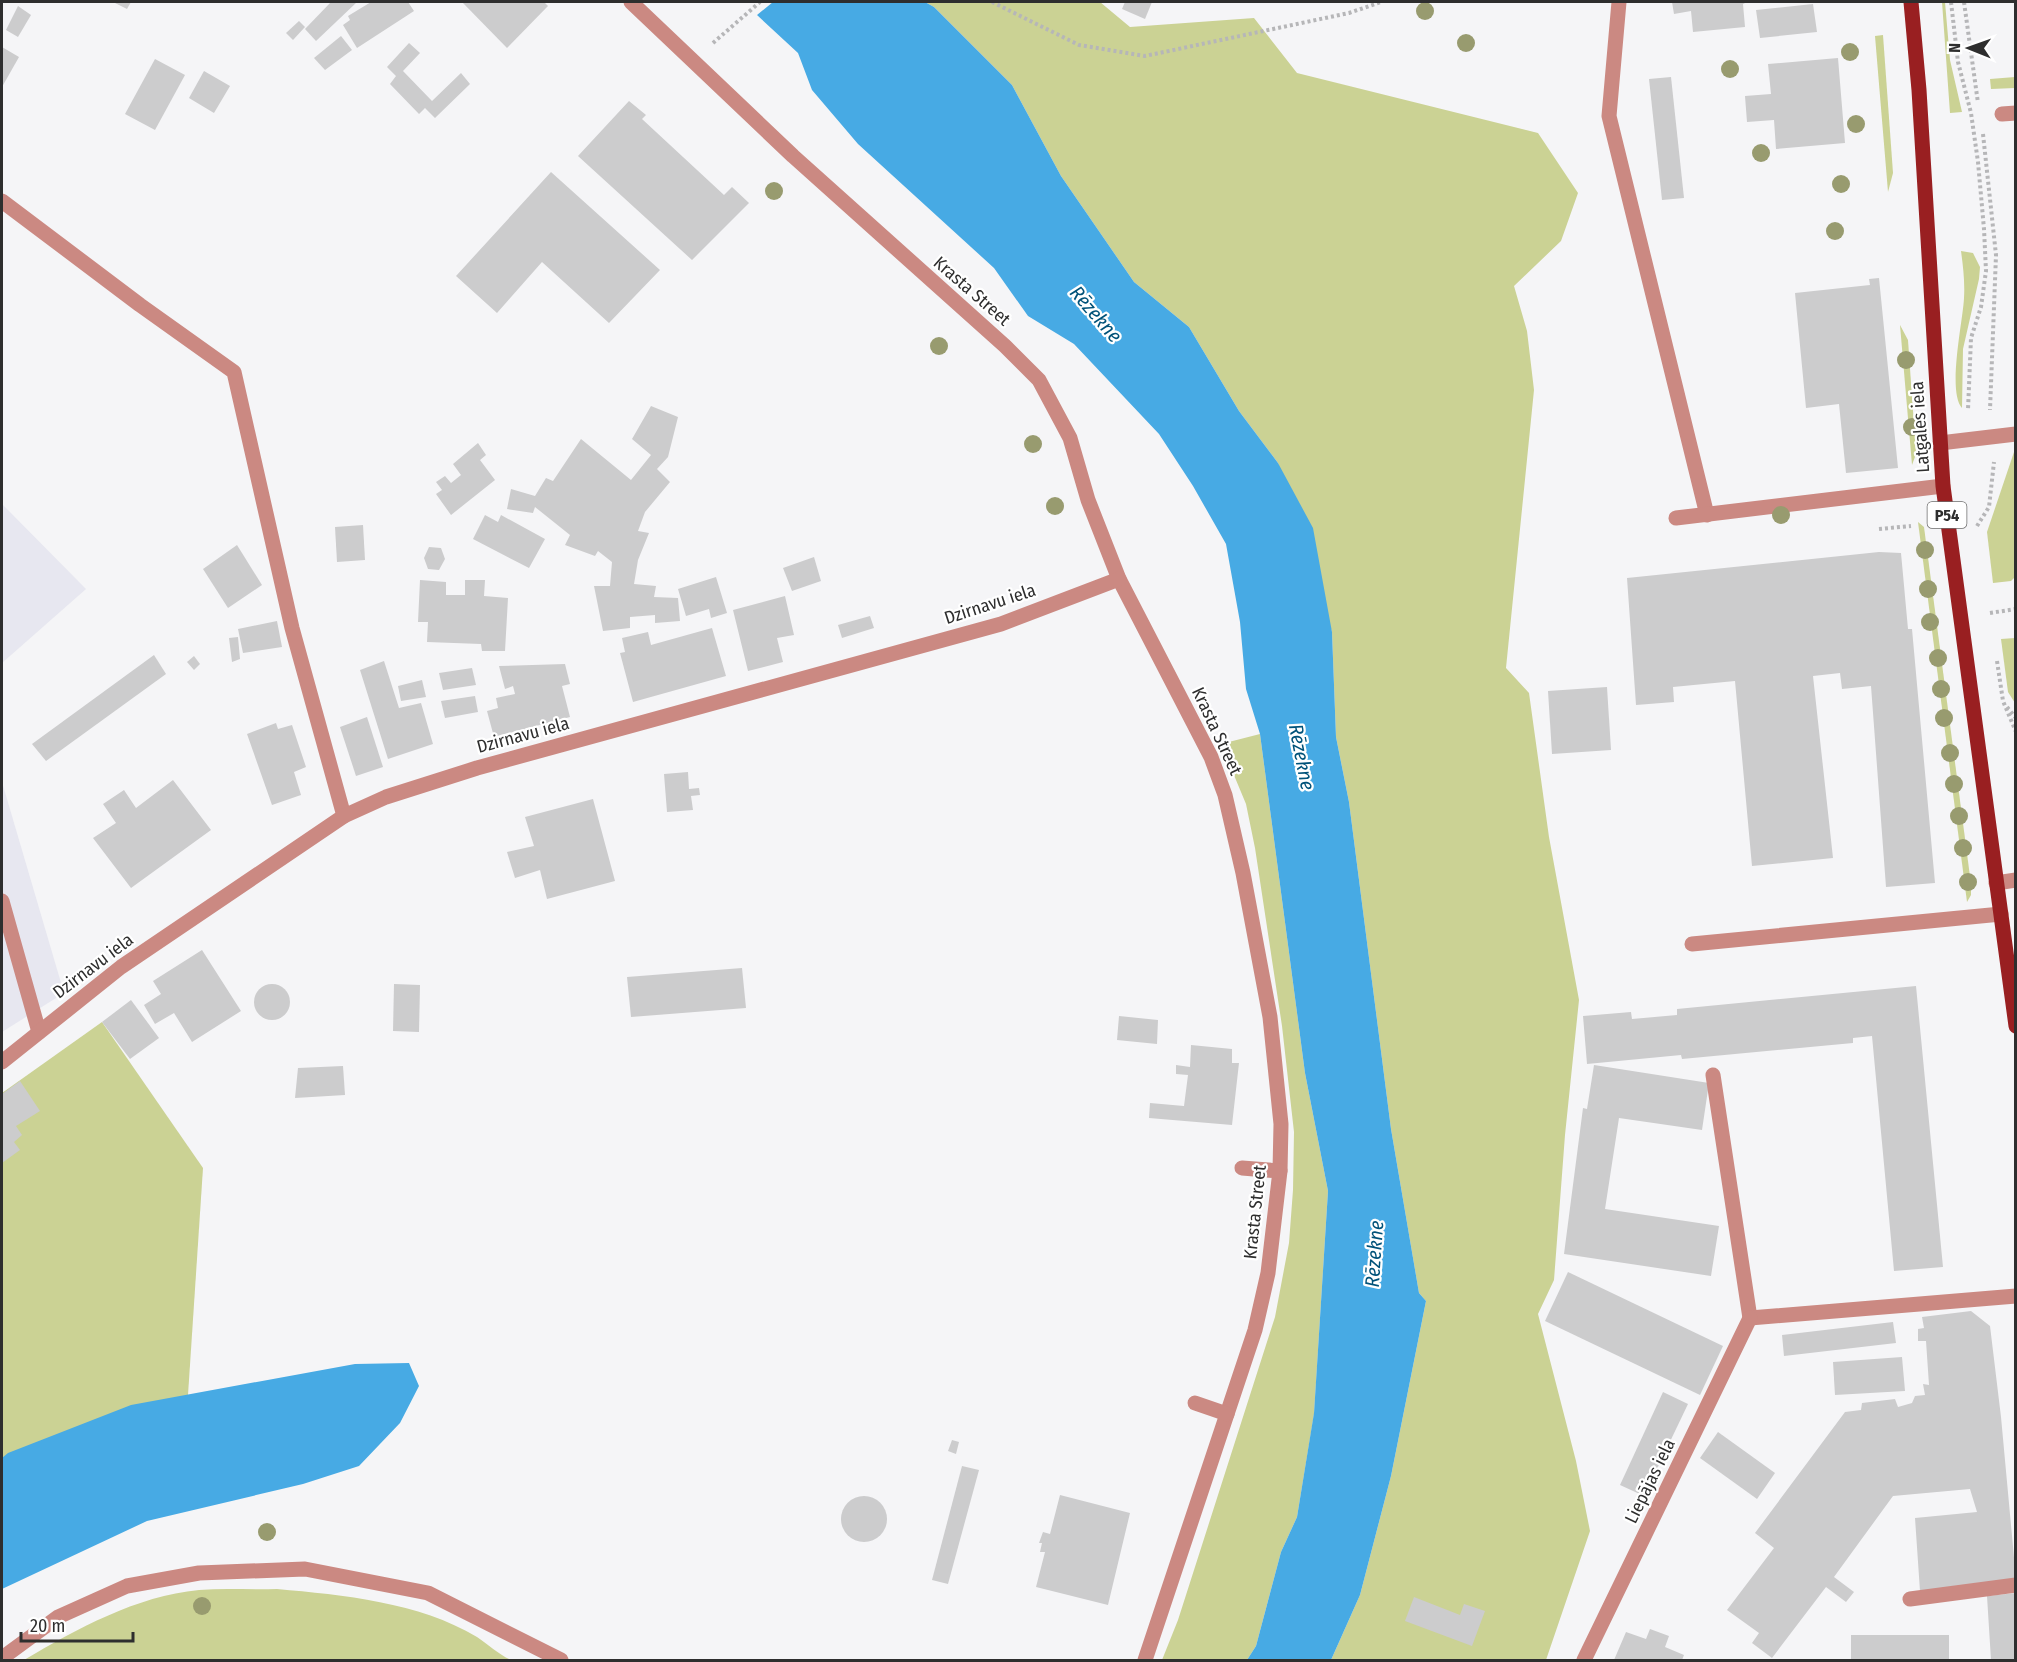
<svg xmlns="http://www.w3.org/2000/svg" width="2017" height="1662" viewBox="0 0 2017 1662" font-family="'Fira Sans Condensed',sans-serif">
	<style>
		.built { fill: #e7e7f0 }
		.green { fill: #cbd294 }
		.water { fill: #47aae4 }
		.building { fill: #cccccd }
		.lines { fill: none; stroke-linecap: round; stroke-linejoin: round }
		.path { stroke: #b6b6b8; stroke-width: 4; stroke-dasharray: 3 3; stroke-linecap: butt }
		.minor { stroke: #cb8982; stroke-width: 15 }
		.major { stroke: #991f21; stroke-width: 15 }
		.tree { fill: #989b6f }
		.labels { text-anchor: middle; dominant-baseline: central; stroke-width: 4.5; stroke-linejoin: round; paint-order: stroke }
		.shield { fill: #fff; stroke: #6d6d6d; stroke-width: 1.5 }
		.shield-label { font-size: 16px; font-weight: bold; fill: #2e2e2e }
		.street-label { font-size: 18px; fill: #2e2e2e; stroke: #fff }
		.water-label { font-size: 20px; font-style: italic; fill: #005279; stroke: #fff }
	</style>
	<rect width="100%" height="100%" fill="#f5f5f7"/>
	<g class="built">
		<path d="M2 504 86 589 2 663Z"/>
		<path d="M2 782 64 993 2 1032Z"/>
	</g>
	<g class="green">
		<path d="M925 2H1100L1130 27 1254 18 1297 73 1538 133 1578 193 1561 241 1514 286 1527 331 1534 390 1506 668 1529 693 1549 837 1579 1000 1565 1135 1554 1280 1538 1314 1576 1461 1590 1531 1546 1660H1331L1360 1595 1391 1476 1426 1301 1419 1293 1391 1129 1349 802 1336 737 1332 632 1278 463 1239 411 1189 327 1134 282 1061 176 1012 85 934 7Z"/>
		<path d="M1942 2H1945L1950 60 1962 112 1950 113Z"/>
		<path d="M1883 35 1893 173 1888 192 1875 36Z"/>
		<path d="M2015 77V88L1991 89 1990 79Z"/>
		<path d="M1961 251 1973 253 1980 267 1979 279 1963 349 1962 408C1947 392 1963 321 1964 298 1965 282 1963 266 1961 251Z"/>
		<path d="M1900 325 1908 340 1916 454 1912 465Z"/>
		<path d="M2014 452 2015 577 2011 581 1993 583 1987 532Z"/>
		<path d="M1918 522 1924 527 1971 884V895L1967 902Z"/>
		<path d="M2015 638H2016L2015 703 2008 692 2001 639Z"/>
		<path d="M1260 734 1305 1073 1328 1191 1314 1414 1297 1517 1281 1552 1256 1646 1247 1660H1162L1178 1620 1275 1317 1289 1243 1293 1190 1294 1132 1282 1026 1255 848 1246 804 1221 744Z"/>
		<path d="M102 1022 203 1168 188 1395 2 1458V1093Z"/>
		<path d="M277 1589C343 1595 419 1602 477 1637 489 1645 498 1654 511 1660H24C77 1629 136 1596 199 1590 225 1588 251 1590 277 1589Z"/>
	</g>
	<g class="water">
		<path d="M773 2H925L934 7 1012 85 1061 176 1134 282 1189 327 1239 411 1278 463 1313 528 1332 632 1336 737 1349 802 1391 1129 1419 1293 1426 1301 1391 1476 1360 1595 1331 1660H1247L1256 1646 1281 1552 1297 1517 1314 1413 1328 1191 1305 1073 1260 734 1246 689 1240 622 1226 544 1193 486 1159 434 1074 344 1028 316 994 268 858 144 812 90 798 53 757 15Z"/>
		<path d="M409 1363 419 1386 400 1423 359 1466 303 1484 147 1521 2 1589V1458L8 1453 131 1405 355 1364Z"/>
	</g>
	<g class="building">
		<path d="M113 2H131L127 9Z"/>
		<path d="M331 2H357L316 41 305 29Z"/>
		<path d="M371 2H408L414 11 357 48 343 25 350 20 348 16Z"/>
		<path d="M462 2H544L548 6 507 48Z"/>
		<path d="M1125 2H1152L1145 19 1122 9Z"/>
		<path d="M1672 2H1747L1743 4 1745 27 1693 32 1691 11 1674 14Z"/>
		<path d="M1813 4 1817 32 1760 38 1756 10Z"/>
		<path d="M18 6 31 15 18 37 6 30Z"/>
		<path d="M299 21 305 27 293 40 286 33Z"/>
		<path d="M341 36 352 50 325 70 314 58Z"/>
		<path d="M409 43 420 53 403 71 432 101 461 73 470 84 435 118 425 108 419 114 390 84 396 76 387 67Z"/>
		<path d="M2 47 19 57 2 87Z"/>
		<path d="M1838 58 1845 143 1776 149 1774 120 1747 122 1745 96 1771 94 1768 64Z"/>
		<path d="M155 59 185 75 155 130 125 114Z"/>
		<path d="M204 71 230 86 214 113 189 98Z"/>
		<path d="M1671 77 1684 198 1662 200 1649 79Z"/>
		<path d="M629 101 646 115 642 119 724 195 732 187 749 203 692 260 578 156Z"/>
		<path d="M551 172 660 270 609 323 542 262 497 313 456 276Z"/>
		<path d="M1879 278 1898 468 1846 473 1839 404 1806 408 1795 293 1870 285 1869 279Z"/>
		<path d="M651 406 678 417 668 457 657 469 670 482 645 512 638 531 649 533 638 560 634 584 656 586 654 597 678 598 680 621 655 623V615L630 617V628L603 631 594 586H610L612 562 598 551 595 556 565 545 570 535 535 507 533 513 507 509 511 489 535 496 546 478 553 481 581 439 631 480 651 455 632 439Z"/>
		<path d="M478 443 486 455 480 460 495 480 451 515 436 494 442 490 436 482 445 476 451 483 461 475 453 464Z"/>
		<path d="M485 515 498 522 501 515 545 539 529 568 473 539Z"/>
		<path d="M363 525 365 560 337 562 335 527Z"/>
		<path d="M237 545 262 585 228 608 203 569Z"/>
		<path d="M429 547 441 548 445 559 439 570 428 569 424 558Z"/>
		<path d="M1879 552 1901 553 1908 629H1912L1935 883 1886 887 1871 686 1842 689 1840 673 1813 676 1833 858 1752 866 1735 681 1673 687 1674 702 1636 705 1627 578Z"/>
		<path d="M814 557 821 581 792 591 783 568Z"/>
		<path d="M716 577 727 613 711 618 709 609 686 616 678 589Z"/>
		<path d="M420 580 446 582V595H465V580H485L484 596 508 598 505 651H482L481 644 427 642 428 622H418Z"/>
		<path d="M785 596 794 635 777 638 783 662 748 671 733 610Z"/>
		<path d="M870 616 874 628 842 638 838 625Z"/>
		<path d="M277 621 282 647 243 653 238 629Z"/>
		<path d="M712 628 726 676 633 702 620 653 625 652 622 638 648 632 651 645Z"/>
		<path d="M238 637 240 659 232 662 229 638Z"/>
		<path d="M154 655 166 674 46 761 32 744Z"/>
		<path d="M194 656 200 664 194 670 187 662Z"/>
		<path d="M384 661 399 708 421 703 433 744 388 759 360 670Z"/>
		<path d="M565 664 570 684 562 686 570 717 494 737 487 711 498 708 496 698 515 694 513 686 505 689 499 666Z"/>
		<path d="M472 668 476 685 443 690 439 673Z"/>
		<path d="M422 680 426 697 401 701 398 686Z"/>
		<path d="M1607 687 1611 750 1552 754 1548 691Z"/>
		<path d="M475 696 478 712 445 718 441 701Z"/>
		<path d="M367 717 383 767 356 776 340 727Z"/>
		<path d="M276 723 278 729 292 725 306 767 294 772 301 795 272 805 247 734Z"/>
		<path d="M688 772 689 789 699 788 700 795 691 796 693 810 667 812 664 774Z"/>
		<path d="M173 780 211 830 131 888 93 838 116 823 103 804 124 790 136 808Z"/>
		<path d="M593 799 615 881 547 899 540 870 515 878 507 852 534 846 525 817Z"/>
		<path d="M202 950 241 1011 192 1042 174 1013 155 1024 144 1005 161 994 153 981Z"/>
		<path d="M742 968 746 1008 631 1017 627 977Z"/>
		<circle cx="272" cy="1002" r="18"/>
		<path d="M394 984 420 985 419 1032 393 1031Z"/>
		<path d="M1916 986 1943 1267 1894 1271 1872 1036 1853 1038V1043L1682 1059 1681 1055 1587 1064 1583 1016 1631 1012 1632 1019 1677 1015V1009Z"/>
		<path d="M131 1000 159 1038 130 1059 102 1022Z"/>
		<path d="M1119 1016 1158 1020 1157 1044 1117 1040Z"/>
		<path d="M1191 1045 1232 1049V1063H1239L1232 1125 1149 1118 1150 1103 1184 1106 1188 1075 1176 1074V1065L1190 1067Z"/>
		<path d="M1594 1065 1709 1083 1702 1130 1619 1118 1605 1209 1719 1226 1711 1276 1564 1254 1583 1108 1587 1109Z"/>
		<path d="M343 1066 345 1095 295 1098 298 1068Z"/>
		<path d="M20 1081 40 1111 16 1126 22 1135 14 1142 20 1150 2 1163V1094Z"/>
		<path d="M1568 1272 1723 1346 1700 1395 1545 1321Z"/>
		<path d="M1971 1311 1990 1326 2001 1417 2016 1579 1920 1591 1915 1518 1977 1512 1970 1489 1893 1496 1834 1577 1854 1592 1846 1602 1826 1587 1772 1658 1752 1643 1759 1633 1727 1610 1774 1548 1755 1533 1845 1412 1861 1410 1862 1403 1895 1399 1898 1407 1912 1403 1915 1396 1925 1395 1923 1384 1929 1385 1926 1341H1918V1329L1924 1328 1922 1317Z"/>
		<path d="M1893 1322 1896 1343 1784 1356 1782 1335Z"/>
		<path d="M1902 1357 1905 1391 1835 1395 1833 1362Z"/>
		<path d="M1663 1392 1688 1404 1644 1496 1620 1485Z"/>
		<path d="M1718 1432 1775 1473 1757 1499 1700 1458Z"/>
		<path d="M952 1440 959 1442 956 1454 948 1451Z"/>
		<path d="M962 1466 979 1470 948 1584 932 1580Z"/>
		<path d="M1060 1495 1130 1513 1108 1605 1036 1587 1045 1552H1040L1042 1543H1039L1043 1532 1050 1534Z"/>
		<circle cx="864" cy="1519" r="23"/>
		<path d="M2016 1593V1660H1991L1987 1596Z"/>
		<path d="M1414 1597 1460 1615 1464 1604 1485 1611 1472 1646 1405 1621Z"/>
		<path d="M1650 1629 1669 1636 1665 1647 1684 1655 1682 1660H1614L1626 1632 1646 1639Z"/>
		<rect x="1851" y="1635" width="98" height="25"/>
	</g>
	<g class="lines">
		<g class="path">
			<path d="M992 2 1079 45 1145 56 1349 13 1381 2"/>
			<path d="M1951 2 1958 62 1971 113 1978 162 1984 229 1986 271 1981 307 1971 338 1968 410"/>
			<path d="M1964 2 1978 103"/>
			<path d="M713 43 760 2"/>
			<path d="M1983 134 1996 255 1990 410"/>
			<path d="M1977 526 1989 507 1994 462"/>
			<path d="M1879 529 1911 526"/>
			<path d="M1990 613 2016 609"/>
			<path d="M1997 661 2003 701 2016 732"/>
			<path d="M2007 707 2016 718"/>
		</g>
		<g class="minor">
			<path d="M631 2 793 156 1005 346 1039 380 1070 438 1088 500 1119 579 1211 757 1225 795 1243 873 1270 1017 1281 1124 1280 1171 1268 1273 1255 1330 1145 1660"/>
			<path d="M1619 2 1609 116 1707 515"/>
			<path d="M2002 114 2016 113"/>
			<path d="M2 201 140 305 234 372 292 628 344 816"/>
			<path d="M1940 443 2016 434"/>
			<path d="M1676 518 1943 486"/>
			<path d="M1996 883 2016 880"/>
			<path d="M2 901 39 1032"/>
			<path d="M1692 944 2001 914"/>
			<path d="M2 1062 121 967 344 816 386 797 477 768 1001 624 1119 579"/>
			<path d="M1713 1075 1750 1318"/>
			<path d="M1242 1168 1280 1171"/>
			<path d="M1750 1318 2016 1296"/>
			<path d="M1195 1403 1227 1414"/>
			<path d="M1910 1599 2016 1585"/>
			<path d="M2 1658 58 1617 127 1586 199 1573 305 1569 428 1593 561 1660"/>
			<path d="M1584 1660 1750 1318"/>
		</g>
		<path class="major" d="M1911 2 1919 90 1943 486 2016 1026"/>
	</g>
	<g class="tree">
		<circle cx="1425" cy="11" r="9"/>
		<circle cx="1466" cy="43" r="9"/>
		<circle cx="1850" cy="52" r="9"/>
		<circle cx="1730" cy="69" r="9"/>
		<circle cx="1856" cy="124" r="9"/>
		<circle cx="1761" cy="153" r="9"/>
		<circle cx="1841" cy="184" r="9"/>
		<circle cx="774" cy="191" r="9"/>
		<circle cx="1835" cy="231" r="9"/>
		<circle cx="939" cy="346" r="9"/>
		<circle cx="1906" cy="360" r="9"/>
		<circle cx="1912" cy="427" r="9"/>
		<circle cx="1033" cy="444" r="9"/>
		<circle cx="1055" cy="506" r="9"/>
		<circle cx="1781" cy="515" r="9"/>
		<circle cx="1925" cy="550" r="9"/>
		<circle cx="1928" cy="589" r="9"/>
		<circle cx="1930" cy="622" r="9"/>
		<circle cx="1938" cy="658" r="9"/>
		<circle cx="1941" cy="689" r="9"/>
		<circle cx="1944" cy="718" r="9"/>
		<circle cx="1950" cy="753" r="9"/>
		<circle cx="1954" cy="784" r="9"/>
		<circle cx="1959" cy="816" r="9"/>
		<circle cx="1963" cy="848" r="9"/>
		<circle cx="1968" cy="882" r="9"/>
		<circle cx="267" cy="1532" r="9"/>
		<circle cx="202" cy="1606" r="9"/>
	</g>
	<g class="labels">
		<rect class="shield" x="1927.5" y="502" width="39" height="26" rx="4.5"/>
		<g class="shield-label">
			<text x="1947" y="515">P54</text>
		</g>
		<g class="street-label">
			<text transform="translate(972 291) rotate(41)">Krasta Street</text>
			<text transform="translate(1920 427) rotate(-94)">Latgales iela</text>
			<text transform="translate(990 604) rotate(-18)">Dzirnavu iela</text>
			<text transform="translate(1217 731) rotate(65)">Krasta Street</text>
			<text transform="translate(523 735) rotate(-15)">Dzirnavu iela</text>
			<text transform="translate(93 966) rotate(-37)">Dzirnavu iela</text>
			<text transform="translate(1255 1212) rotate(-84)">Krasta Street</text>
			<text transform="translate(1650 1481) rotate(-64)">Liepājas iela</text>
		</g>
		<g class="water-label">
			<text transform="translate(1096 314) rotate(49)">Rēzekne</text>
			<text transform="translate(1302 757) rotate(79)">Rēzekne</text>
			<text transform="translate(1374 1254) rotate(-86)">Rēzekne</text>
		</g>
	</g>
	<rect width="2017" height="1662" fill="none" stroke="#2e2e2e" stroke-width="6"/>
	<g transform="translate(1969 48) rotate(271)" stroke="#ffffff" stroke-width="4.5" paint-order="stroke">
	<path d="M0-4.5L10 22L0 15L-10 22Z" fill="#2e2e2e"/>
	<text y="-9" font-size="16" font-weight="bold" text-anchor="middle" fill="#2e2e2e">N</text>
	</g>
	<path d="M21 1632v9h112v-9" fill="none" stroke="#2e2e2e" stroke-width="3"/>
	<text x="30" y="1632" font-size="18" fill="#2e2e2e" stroke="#ffffff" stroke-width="4.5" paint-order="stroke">20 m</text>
</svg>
